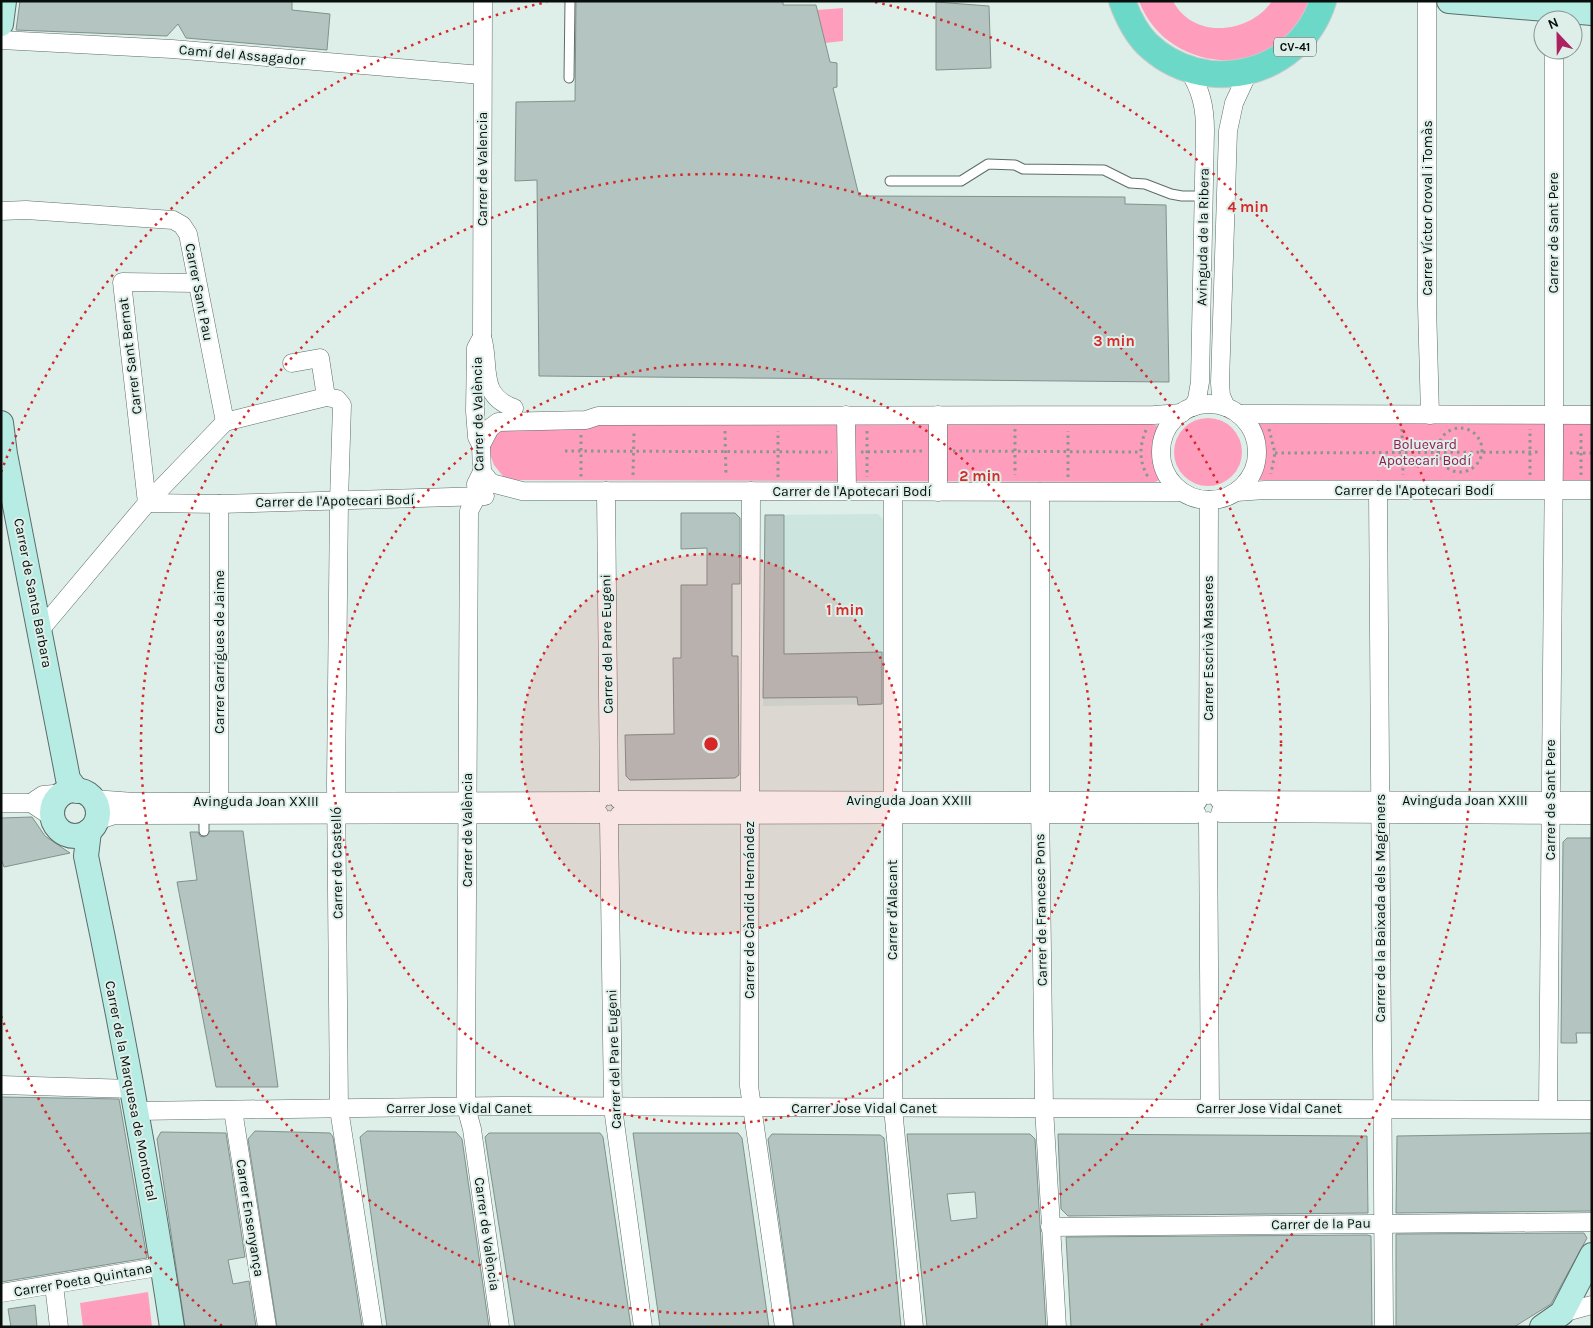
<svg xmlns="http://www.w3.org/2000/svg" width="1593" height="1328" viewBox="0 0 1593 1328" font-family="Karla,sans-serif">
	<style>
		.built { fill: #cce6df }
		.green { fill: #ff9dbc }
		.building { fill: #b4c4c0; stroke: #81918c; fill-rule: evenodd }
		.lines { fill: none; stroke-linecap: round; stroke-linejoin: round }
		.lane-casing { stroke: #5d6c68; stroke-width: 11 }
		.street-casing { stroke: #5d6c68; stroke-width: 19 }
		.secondary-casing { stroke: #5d6c68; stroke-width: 26 }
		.primary-casing { stroke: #c9caca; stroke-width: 28 }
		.path { stroke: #899692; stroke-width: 3; stroke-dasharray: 2.5 4; stroke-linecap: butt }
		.lane { stroke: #fff; stroke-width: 9 }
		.street { stroke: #fff; stroke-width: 18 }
		.secondary { stroke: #b6ece4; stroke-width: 24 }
		.primary { stroke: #6cd9c8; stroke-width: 26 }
		.ring { fill: none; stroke: #d62828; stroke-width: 2.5; stroke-dasharray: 2.5 5 }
		.labels { text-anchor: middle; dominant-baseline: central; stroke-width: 4; stroke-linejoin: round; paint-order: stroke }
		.shield { fill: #deefea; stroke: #48524f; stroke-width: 1 }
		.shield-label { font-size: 12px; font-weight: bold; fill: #080e0c }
		.street-label { font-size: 14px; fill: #080e0c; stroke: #deefea }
		.park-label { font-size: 14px; fill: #921d51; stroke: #deefea }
		.centre { fill: #d62828; stroke: #deefea; stroke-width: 2.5 }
		.ring-label { font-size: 15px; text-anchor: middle; font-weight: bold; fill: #d62828; stroke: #deefea; stroke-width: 4; stroke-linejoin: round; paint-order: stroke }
	</style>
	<rect width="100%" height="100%" fill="#deefea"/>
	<path class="built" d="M878 514 883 519V704L763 706 765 515Z"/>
	<g class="green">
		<path d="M1139 1H1173C1193 40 1250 34 1272 1H1310C1284 82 1168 78 1139 1Z"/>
		<path d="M843 8V41L825 43 817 10Z"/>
		<circle cx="1208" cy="452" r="34"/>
		<path d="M725 423H1149L1158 426C1160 433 1156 436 1155 442 1152 456 1157 467 1162 479L1155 482 506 480 494 465 488 449 500 427Z"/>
		<path d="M1592 423V480H1257C1264 460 1265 444 1258 424Z"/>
		<path d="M148 1292 152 1327H83L80 1303Z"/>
	</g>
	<g class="building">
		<path d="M20 1H292V10L330 14 327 50 186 38 178 24 167 36 16 30Z"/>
		<path d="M576 1H783V5H816L830 62 837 63V87L833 88 859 196 1125 197V204L1166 205 1169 382 539 376 537 180 515 181 516 102 575 101Z"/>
		<path d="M936 2 989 6 991 68 936 70Z"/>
		<path d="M681 513H735L740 518V584H732V656H738L739 775 735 778 630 780 626 776 625 735 674 734 673 658H681V585H707V548L681 549Z"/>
		<path d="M765 515H784V654L882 652V704L858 705 857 697 763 698Z"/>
		<path d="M32 817 45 836 70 853 4 867 1 859V818Z"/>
		<path d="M210 831H243L278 1087H216L177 882 197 880 190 832H198L200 836 204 837Z"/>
		<path d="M1567 838H1592V1033H1576L1577 1043H1561L1563 842Z"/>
		<path d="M1 1097 119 1099 147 1258 1 1282Z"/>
		<path d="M255 1131 330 1133 333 1137 362 1327H277L248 1139Z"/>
		<path d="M367 1131 456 1132 462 1139 489 1327H387L360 1137Z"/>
		<path d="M161 1132 226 1133 245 1257 228 1260 233 1284 249 1281 256 1327H185L157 1139Z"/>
		<path d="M489 1133H600L603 1137 631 1327H515L485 1137Z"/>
		<path d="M633 1133H738L742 1138 769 1327H660Z"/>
		<path d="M1592 1133V1211L1396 1213 1397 1136Z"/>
		<path d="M772 1134 880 1135 884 1138 901 1327H794L770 1153 768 1139Z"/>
		<path d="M907 1134H1030L1035 1139 1046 1327H927ZM975 1192 977 1218 951 1221 947 1194Z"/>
		<path d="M1058 1134 1367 1136 1368 1213 1068 1216 1061 1209Z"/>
		<path d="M1584 1233 1587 1238 1551 1304 1514 1327H1396V1234Z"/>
		<path d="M1367 1235 1371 1236 1372 1327H1071L1066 1237Z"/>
		<path d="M35 1305 37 1327H11L8 1309Z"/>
	</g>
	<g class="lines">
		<defs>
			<g id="lane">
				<path d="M569 78 570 1"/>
				<path d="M890 181H961L988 164 1015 165 1023 169 1104 170 1130 183 1145 184 1171 194 1182 196H1205"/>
				<path d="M204 812V831"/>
			</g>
			<g id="street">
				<path d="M483 1 482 337C491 365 477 395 514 408"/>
				<path d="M1427 1V305L1430 415"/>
				<path d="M1 40 172 49 482 75"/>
				<path d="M1189 71C1201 90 1205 107 1205 130L1200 382 1197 399 1193 407"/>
				<path d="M1 211 26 210 173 220 182 225 188 234 225 422"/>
				<path d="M196 283 122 282 147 503 219 504 485 496"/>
				<path d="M482 337 476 348 475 411 477 437 481 445 482 472 476 484 477 496 469 511 466 1084V1107L472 1129 500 1327"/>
				<path d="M292 363 320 358 326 397"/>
				<circle cx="1209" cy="452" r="48"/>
				<path d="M1226 407 1221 396 1220 383 1228 131 1234 103 1248 73"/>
				<path d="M1239 414 1592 415"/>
				<path d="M846 415 847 491"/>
				<path d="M938 415V492"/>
				<path d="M481 445 490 428 498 422 586 420 598 416 1154 415 1182 413"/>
				<path d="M482 472 491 483 522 491 1182 492"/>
				<path d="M1378 490 1384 1327"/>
				<path d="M606 491 609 796"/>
				<path d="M751 491 749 1086 784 1327"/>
				<path d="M893 492V1108L914 1327"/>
				<path d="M1040 492V800L1044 1108 1057 1327"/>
				<path d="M1236 492 1265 490H1592"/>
				<path d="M41 629 147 503 225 422 326 397 337 399 342 405 339 501 336 783 339 1109 373 1327"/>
				<path d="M1208 795 1209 500"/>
				<path d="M93 799 134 802 599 801"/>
				<path d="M619 800 1198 801"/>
				<path d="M1219 800 1592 801"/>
				<path d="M219 801V504"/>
				<path d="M1 803H31L52 817"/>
				<path d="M31 803 43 795 65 793"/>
				<path d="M1220 813 1592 815"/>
				<path d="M619 815 1197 814"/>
				<path d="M609 820 613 1108 643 1327"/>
				<path d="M96 821 115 815H135L599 814"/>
				<path d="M1208 821 1210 1108"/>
				<path d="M1 1085 132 1089"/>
				<path d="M1548 1109 1554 452V50"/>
				<path d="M233 1110 267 1327"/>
				<path d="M136 1111 501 1106 1592 1110"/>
				<path d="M1050 1227 1592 1222"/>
				<path d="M54 1285 59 1327"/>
				<path d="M1 1293 164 1266"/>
				<path d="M1559 1319 1562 1313 1592 1305"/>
			</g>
			<g id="secondary">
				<path d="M1449 1 1592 13"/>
				<path d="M1 24 4 1"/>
				<path d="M1 423 5 454 65 763 68 779 77 791"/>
				<circle cx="75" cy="813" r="23"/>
				<path d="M89 831 86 856C119 1012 148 1169 172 1327"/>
				<path d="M1542 1327 1562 1313 1592 1255"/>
			</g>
			<path id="primary" d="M1122 1C1128 17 1135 32 1147 44 1203 98 1299 77 1323 1"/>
		</defs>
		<use href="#lane" class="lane-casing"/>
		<use href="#street" class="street-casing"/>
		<use href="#secondary" class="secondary-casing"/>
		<use href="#primary" class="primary-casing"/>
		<g class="path">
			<circle cx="1460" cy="450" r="22"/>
			<path d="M1015 429V475"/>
			<path d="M1269 429 1275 453 1271 474"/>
			<path d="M1402 429 1403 475"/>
			<path d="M1146 430C1139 447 1139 461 1148 477"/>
			<path d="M725 431 726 475"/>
			<path d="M867 431V477"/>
			<path d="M581 435V477"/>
			<path d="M565 451 832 452"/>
			<path d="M953 451 1140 452"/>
			<path d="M861 452 922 451"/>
			<path d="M1275 453 1540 452"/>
			<path d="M1570 453H1592"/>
			<path d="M633 475 634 432"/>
			<path d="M1530 475V429"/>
			<path d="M1581 475V431"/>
			<path d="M778 477V431"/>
			<path d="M1068 477V431"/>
		</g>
		<use href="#lane" class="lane"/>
		<use href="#street" class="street"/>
		<use href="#secondary" class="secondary"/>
		<use href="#primary" class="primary"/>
	</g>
	<circle cx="711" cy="744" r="190" fill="#d62828" fill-opacity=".12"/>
	<g class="ring">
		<circle cx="711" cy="744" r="190"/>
		<circle cx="711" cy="744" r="380"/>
		<circle cx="711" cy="744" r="570"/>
		<path d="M222 1326A760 760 0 0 1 1 1016M1 472A760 760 0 0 1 547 2M875 2A760 760 0 0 1 1200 1326"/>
	</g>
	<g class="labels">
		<rect class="shield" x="1274" y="37.5" width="42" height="19" rx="4"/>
		<g class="shield-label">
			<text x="1295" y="47">CV-41</text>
		</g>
		<g class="street-label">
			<text transform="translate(242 55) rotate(5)">Camí del Assagador</text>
			<text transform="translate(482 169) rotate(-90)">Carrer de Valencia</text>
			<text transform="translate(1427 208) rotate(-90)">Carrer Víctor Oroval i Tomàs</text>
			<text transform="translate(1553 233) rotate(-90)">Carrer de Sant Pere</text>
			<text transform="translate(1203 237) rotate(-89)">Avinguda de la Ribera</text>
			<text transform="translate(199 292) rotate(79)">Carrer Sant Pau</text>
			<text transform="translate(130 356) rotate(-97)">Carrer Sant Bernat</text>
			<text transform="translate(478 414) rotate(-91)">Carrer de València</text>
			<text x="1414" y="490">Carrer de l'Apotecari Bodí</text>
			<text x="852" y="491">Carrer de l'Apotecari Bodí</text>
			<text transform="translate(335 501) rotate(-1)">Carrer de l'Apotecari Bodí</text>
			<text transform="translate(33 593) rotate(79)">Carrer de Santa Barbara</text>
			<text transform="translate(607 644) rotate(-91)">Carrer del Pare Eugeni</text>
			<text transform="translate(1208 648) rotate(-90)">Carrer Escrivà Maseres</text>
			<text transform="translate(219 652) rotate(-90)">Carrer Garrigues de Jaime</text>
			<text x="909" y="800">Avinguda Joan XXIII</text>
			<text x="1465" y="800">Avinguda Joan XXIII</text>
			<text transform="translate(1550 800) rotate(-90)">Carrer de Sant Pere</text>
			<text x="256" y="801">Avinguda Joan XXIII</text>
			<text transform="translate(467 830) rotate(-90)">Carrer de València</text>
			<text transform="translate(337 863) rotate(-91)">Carrer de Castelló</text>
			<text transform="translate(1380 908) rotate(-90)">Carrer de la Baixada dels Magraners</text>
			<text transform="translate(749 910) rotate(-90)">Carrer de Càndid Hernández</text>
			<text transform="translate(892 910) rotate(-90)">Carrer d'Alacant</text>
			<text transform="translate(1041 910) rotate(-91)">Carrer de Francesc Pons</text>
			<text transform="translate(614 1059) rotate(-92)">Carrer del Pare Eugeni</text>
			<text transform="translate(131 1091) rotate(79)">Carrer de la Marquesa de Montortal</text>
			<text x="459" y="1108">Carrer Jose Vidal Canet</text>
			<text x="864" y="1108">Carrer Jose Vidal Canet</text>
			<text x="1269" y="1108">Carrer Jose Vidal Canet</text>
			<text transform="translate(250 1218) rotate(81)">Carrer Ensenyança</text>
			<text transform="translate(1321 1224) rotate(-1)">Carrer de la Pau</text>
			<text transform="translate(487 1234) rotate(82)">Carrer de València</text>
			<text transform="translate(83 1280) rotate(-10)">Carrer Poeta Quintana</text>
		</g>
		<g class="park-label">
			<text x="1425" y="444">Boluevard<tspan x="1425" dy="16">Apotecari Bodí</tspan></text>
		</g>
	</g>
	<circle cx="711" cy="744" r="8" class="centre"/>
	<g class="ring-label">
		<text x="1248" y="212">4 min</text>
		<text x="1114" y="346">3 min</text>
		<text x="980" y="481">2 min</text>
		<text x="845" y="615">1 min</text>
	</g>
	<rect width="1593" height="1328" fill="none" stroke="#080e0c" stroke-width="5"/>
	<g transform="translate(1558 35) rotate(338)"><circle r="24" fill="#deefea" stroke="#889591"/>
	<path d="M0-4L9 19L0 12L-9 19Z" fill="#ad2160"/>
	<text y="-8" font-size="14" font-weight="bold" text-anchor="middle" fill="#080e0c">N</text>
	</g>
</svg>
